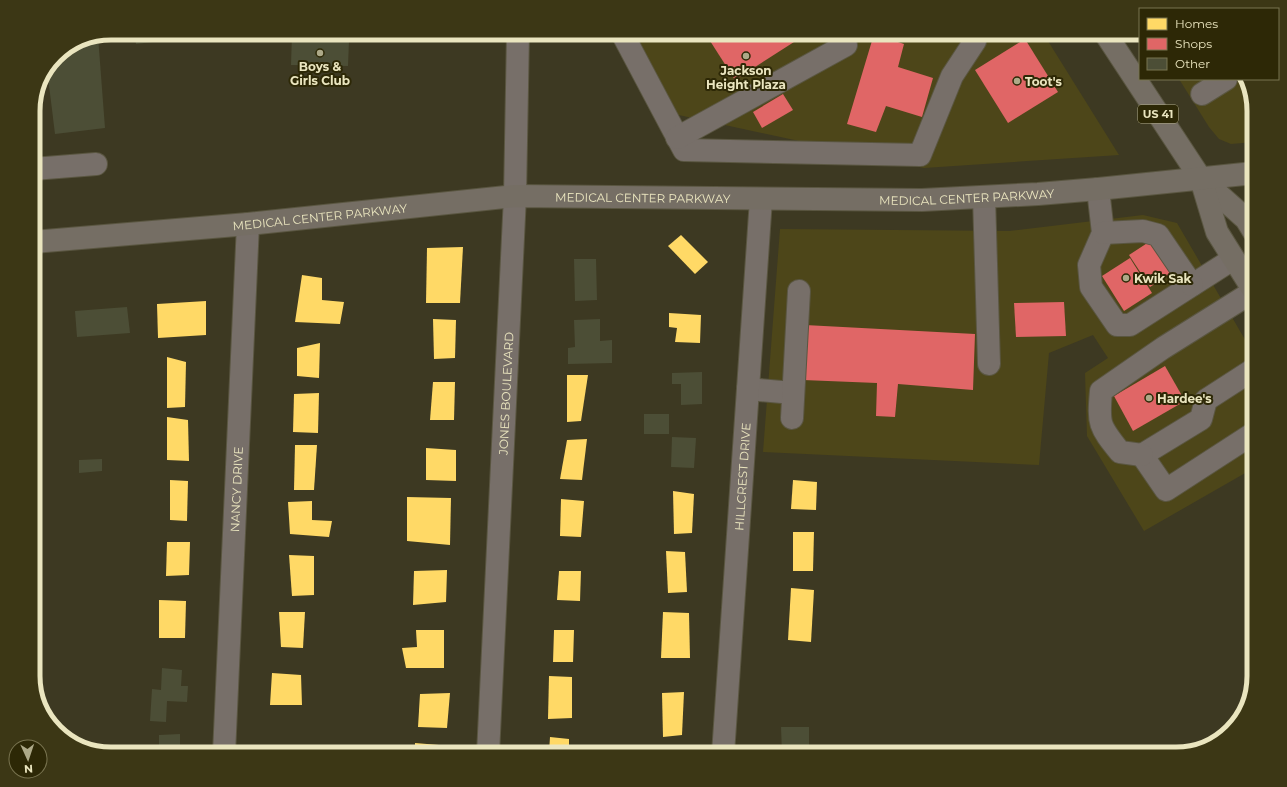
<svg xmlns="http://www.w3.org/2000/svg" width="1287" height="787" viewBox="0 0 1287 787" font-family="Montserrat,sans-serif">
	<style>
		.built { fill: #4d4619 }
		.homes { fill: #ffd966 }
		.shops { fill: #e06666 }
		.building { fill: #4c4e36 }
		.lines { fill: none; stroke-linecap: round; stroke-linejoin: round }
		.minor-casing { stroke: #5a5641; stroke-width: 24 }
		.major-casing { stroke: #5a5641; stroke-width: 24 }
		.minor { stroke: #776f69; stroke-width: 22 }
		.major { stroke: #756e64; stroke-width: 22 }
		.poi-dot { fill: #ada988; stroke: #2d2806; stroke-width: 1.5 }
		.labels { text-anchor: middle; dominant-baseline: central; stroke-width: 4; stroke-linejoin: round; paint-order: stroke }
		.shield { fill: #2d2806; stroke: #b1ac88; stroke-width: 1 }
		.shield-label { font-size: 11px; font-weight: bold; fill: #eae5bf }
		.poi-label { font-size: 12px; font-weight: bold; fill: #eae5bf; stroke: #2d2806; text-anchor: start }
		.street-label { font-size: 12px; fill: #eae5bf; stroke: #2d2806 }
		.rim { fill: none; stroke: #eae5bf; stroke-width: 5 }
	</style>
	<rect width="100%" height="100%" fill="#3d3922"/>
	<g class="built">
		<path d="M628 33H1043L1119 155 924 168 674 114Z"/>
		<path d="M1179 79H1246L1254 106V142L1231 144 1219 139 1209 127Z"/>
		<path d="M1143 215 1177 223 1254 355V468L1144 531 1087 436 1085 373 1108 358 1093 335 1049 353 1039 465 763 452 780 229 1009 231Z"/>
	</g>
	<g class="homes">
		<path d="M681 235 708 262 695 274 668 246Z"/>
		<path d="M463 247 460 303H426L427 248Z"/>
		<path d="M302 275 322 278V300L344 302 340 324 295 322Z"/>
		<path d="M206 301V335L158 338 157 304Z"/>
		<path d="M669 313 701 315 700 343 675 342 677 328 669 327Z"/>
		<path d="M433 319 456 320 455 358 434 359Z"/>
		<path d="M320 343 319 378 297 376V348Z"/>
		<path d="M167 357 186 362 185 407 167 408Z"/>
		<path d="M567 375H588L581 421 567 422Z"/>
		<path d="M433 382H455L454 420H430Z"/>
		<path d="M319 393 318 433 293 432 294 394Z"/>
		<path d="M167 417 188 420 189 461 167 460Z"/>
		<path d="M587 439 582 480 560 479 567 440Z"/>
		<path d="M295 445H317L314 490H294Z"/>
		<path d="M426 448 456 450V481L426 480Z"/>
		<path d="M170 480 188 481 187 521 170 520Z"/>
		<path d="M793 480 817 482 816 510 791 509Z"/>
		<path d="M673 491 694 494 692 533 674 534Z"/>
		<path d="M407 497 451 498 450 545 407 541Z"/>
		<path d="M561 499 584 501 581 537 560 536Z"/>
		<path d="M312 501V520L332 521 329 537 290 534 288 502Z"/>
		<path d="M793 532H814L813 571H793Z"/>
		<path d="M167 542H190L189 575 166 576Z"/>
		<path d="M666 551 685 552 687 592 668 593Z"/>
		<path d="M289 555 314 556V595L292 596Z"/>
		<path d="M447 570 446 602 413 605 414 571Z"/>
		<path d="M559 571H581L580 601 557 600Z"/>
		<path d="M791 588 814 590 811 642 788 640Z"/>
		<path d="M159 600 186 601 185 638H159Z"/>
		<path d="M279 612H305L303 648 281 647Z"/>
		<path d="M663 612 689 613 690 658H661Z"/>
		<path d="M416 630H444V668H406L402 648 417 647Z"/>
		<path d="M554 630H574L573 662H553Z"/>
		<path d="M272 673 301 675 302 705H270Z"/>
		<path d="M549 676 572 677V718L548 719Z"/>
		<path d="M684 692 682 735 663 737 662 693Z"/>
		<path d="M450 693 447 728 418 727 420 694Z"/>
		<path d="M550 737 569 739V754H549Z"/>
		<path d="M415 743 439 745V754H415Z"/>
	</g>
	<g class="shops">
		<path d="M705 33H808L735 80Z"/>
		<path d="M874 34 904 44 898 67 933 78 922 117 886 106 876 132 847 124Z"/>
		<path d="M1025 39 1058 92 1008 123 975 70Z"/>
		<path d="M783 94 793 110 762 128 753 112Z"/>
		<path d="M1155 238 1175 271 1150 287 1129 255Z"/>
		<path d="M1130 258 1152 293 1124 311 1102 276Z"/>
		<path d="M1064 302 1066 336 1016 337 1014 303Z"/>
		<path d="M805 325 975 334 973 390 898 384 895 417 876 416 877 383 803 380Z"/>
		<path d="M1165 366 1185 401 1133 431 1114 396Z"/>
	</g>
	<g class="building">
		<path d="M134 33H178L179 39 136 44Z"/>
		<path d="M292 33H353L349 41 348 66 291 65Z"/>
		<path d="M98 36 105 128 55 134 47 69 56 56 81 39Z"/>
		<path d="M574 259H596L597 300 575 301Z"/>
		<path d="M127 307 130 333 77 337 75 311Z"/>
		<path d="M600 319V341L612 340V363L568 364V348L575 347 574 320Z"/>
		<path d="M702 372V404L681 405V384H672V373Z"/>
		<rect x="644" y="414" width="25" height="20"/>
		<path d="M672 437 696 438 694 468 671 467Z"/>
		<path d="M102 459V471L79 473V460Z"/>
		<path d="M162 668 182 670 181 686H188L187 702 167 701 166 722 150 721 152 689 161 690Z"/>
		<path d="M781 727H809V754H782Z"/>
		<path d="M180 734V754H159V735Z"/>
	</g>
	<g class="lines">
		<defs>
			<g id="minor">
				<path d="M622 33 684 150 920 155 952 76 975 41"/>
				<path d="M1202 94 1226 79"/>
				<path d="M677 138 846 45"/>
				<path d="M33 169 96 164"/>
				<path d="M1098 189 1103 233 1089 265 1091 287 1117 325H1130L1233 259"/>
				<path d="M984 197 989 364"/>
				<path d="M1103 233 1143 231 1158 235 1192 285"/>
				<path d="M1254 369 1206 400 1201 419 1142 455 1166 490 1254 433"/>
				<path d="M748 389 793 393"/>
				<path d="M792 418 799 291"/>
				<path d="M1142 455 1120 452C1099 426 1098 424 1101 391L1163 348 1254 291"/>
				<path id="s1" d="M224 754 248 224"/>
				<path id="s2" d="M488 754 515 196 518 33"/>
				<path id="s3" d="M723 754 761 199"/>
			</g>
			<g id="major">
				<path d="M1105 33 1201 179 1246 219 1254 232"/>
				<path d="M1201 179 1217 232 1254 291"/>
				<path id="s4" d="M33 242 248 224 515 196 922 200 1038 194 1098 189 1254 173"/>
			</g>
		</defs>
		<use href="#minor" class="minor-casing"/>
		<use href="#major" class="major-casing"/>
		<use href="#minor" class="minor"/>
		<use href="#major" class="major"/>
	</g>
	<g class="poi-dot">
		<circle cx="320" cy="53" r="4"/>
		<circle cx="746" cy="56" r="4"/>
		<circle cx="1017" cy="81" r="4"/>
		<circle cx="1126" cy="278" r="4"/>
		<circle cx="1149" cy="398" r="4"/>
	</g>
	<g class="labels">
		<rect class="shield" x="1138" y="105" width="40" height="18" rx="3"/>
		<g class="shield-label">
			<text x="1158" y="114">US 41</text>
		</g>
		<g class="poi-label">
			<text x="320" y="66" text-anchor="middle">Boys &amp;<tspan x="320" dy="14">Girls Club</tspan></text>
			<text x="746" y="70" text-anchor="middle">Jackson<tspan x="746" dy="14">Height Plaza</tspan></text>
			<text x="1025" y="81">Toot's</text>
			<text x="1134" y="278">Kwik Sak</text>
			<text x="1157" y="398">Hardee's</text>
		</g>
		<g class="street-label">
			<text stroke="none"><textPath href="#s4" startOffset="936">MEDICAL CENTER PARKWAY</textPath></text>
			<text stroke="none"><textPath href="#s4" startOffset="612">MEDICAL CENTER PARKWAY</textPath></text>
			<text stroke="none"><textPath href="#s4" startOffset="288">MEDICAL CENTER PARKWAY</textPath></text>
			<text stroke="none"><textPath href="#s2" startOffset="361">JONES BOULEVARD</textPath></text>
			<text stroke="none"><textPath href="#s3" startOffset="278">HILLCREST DRIVE</textPath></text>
			<text stroke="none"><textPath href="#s1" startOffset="265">NANCY DRIVE</textPath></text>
		</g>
	</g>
	<path d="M0 0H1287V787H0ZM111 40H1176A71 71 0 0 1 1247 111V676A71 71 0 0 1 1176 747H111A71 71 0 0 1 40 676V111A71 71 0 0 1 111 40Z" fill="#3c3715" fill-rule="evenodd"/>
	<path class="rim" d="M111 40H1176A71 71 0 0 1 1247 111V676A71 71 0 0 1 1176 747H111A71 71 0 0 1 40 676V111A71 71 0 0 1 111 40Z"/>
	<rect x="1139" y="8" width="140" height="72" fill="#2d2806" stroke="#797450"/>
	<rect x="1147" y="18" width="20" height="12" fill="#ffd966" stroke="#797450"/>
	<text x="1175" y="28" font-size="12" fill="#eae5bf">Homes</text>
	<rect x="1147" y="38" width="20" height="12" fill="#e06666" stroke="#797450"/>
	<text x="1175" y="48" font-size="12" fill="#eae5bf">Shops</text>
	<rect x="1147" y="58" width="20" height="12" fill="#4c4e36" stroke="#797450"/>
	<text x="1175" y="68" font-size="12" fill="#eae5bf">Other</text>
	<g transform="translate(28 759) rotate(177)"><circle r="19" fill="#2d2806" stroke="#797450"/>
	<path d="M0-3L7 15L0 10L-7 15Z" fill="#ada988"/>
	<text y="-6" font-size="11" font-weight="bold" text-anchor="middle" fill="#eae5bf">N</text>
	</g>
</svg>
